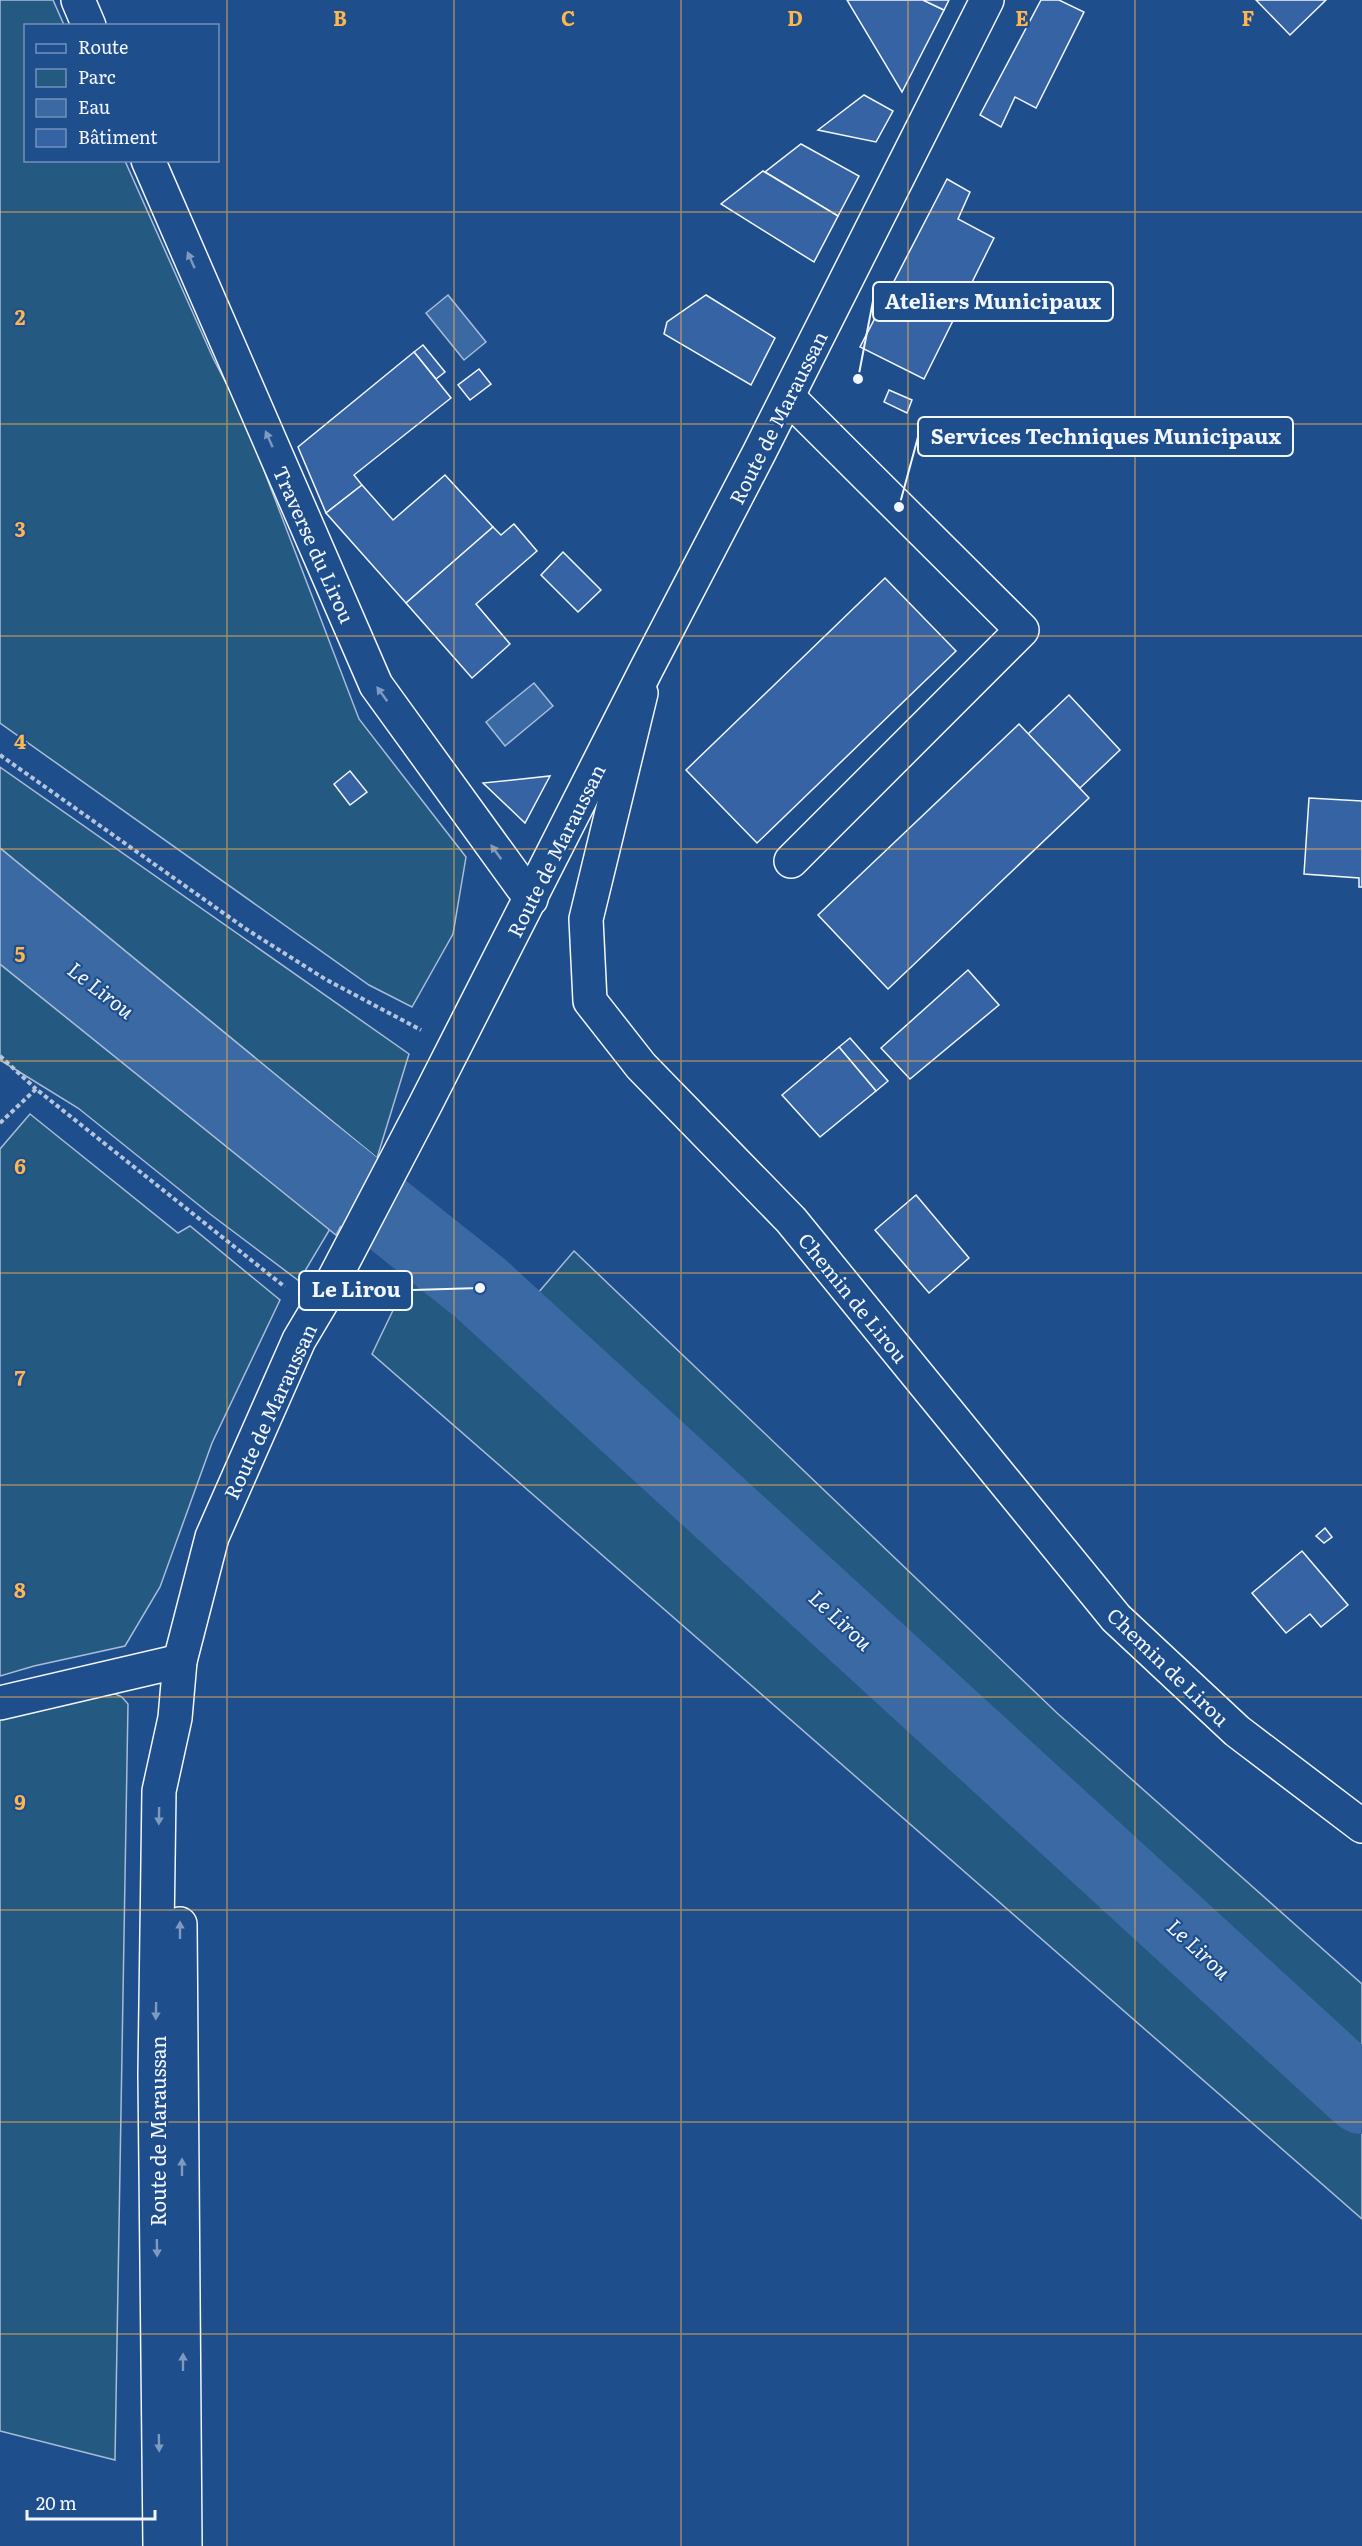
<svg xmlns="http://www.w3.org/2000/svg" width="1362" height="2546" viewBox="0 0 1362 2546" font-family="Literata,serif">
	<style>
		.green { fill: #245a82; stroke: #a8bbd7; stroke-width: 1.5 }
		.water { fill: #3b69a3; stroke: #a8bbd7; stroke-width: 1.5 }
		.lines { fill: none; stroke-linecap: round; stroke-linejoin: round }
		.river { stroke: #3b69a3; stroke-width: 76 }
		.building { fill: #3563a3; stroke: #f2f6ff; stroke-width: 1.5 }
		.minor-casing { stroke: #f2f6ff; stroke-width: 36 }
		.major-casing { stroke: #f2f6ff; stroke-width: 36 }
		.path { stroke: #b3c4dc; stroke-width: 4; stroke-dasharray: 4.5 3; stroke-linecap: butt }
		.minor { stroke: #1f4e8c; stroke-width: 33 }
		.major { stroke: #1f4e8c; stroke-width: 33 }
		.oneway { fill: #7e9ac0 }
		.grid { fill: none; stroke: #ffb74d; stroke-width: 1.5; stroke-opacity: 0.55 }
		.labels { text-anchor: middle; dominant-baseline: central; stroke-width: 4.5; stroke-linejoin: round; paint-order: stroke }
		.street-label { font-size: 20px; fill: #f2f6ff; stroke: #1f4e8c }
		.water-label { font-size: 21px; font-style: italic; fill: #f2f6ff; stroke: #1f4e8c }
		.grid-label { font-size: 20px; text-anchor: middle; font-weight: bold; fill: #ffb74d; stroke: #1f4e8c; stroke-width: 4.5; stroke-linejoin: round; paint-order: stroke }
		.leader { fill: none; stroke: #f2f6ff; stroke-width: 2 }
		.callout-dot { fill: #f2f6ff; stroke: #1f4e8c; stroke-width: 2 }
		.callout { fill: #1f4e8c; stroke: #f2f6ff; stroke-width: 2 }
		.callout-label { font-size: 21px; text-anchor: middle; font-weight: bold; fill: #f2f6ff }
	</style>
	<rect width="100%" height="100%" fill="#1f4e8c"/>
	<g class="green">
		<path d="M0 0H53L64 25 26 26V160L125 161 213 358 244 418 359 719 466 857 453 934 412 1007 369 985 0 723Z"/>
		<path d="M0 767 409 1054 377 1158 0 848Z"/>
		<path d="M0 964 330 1229 299 1281 210 1214 78 1108 0 1060Z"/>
		<path d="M30 1114 178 1233 190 1226 280 1300 212 1443 160 1587 125 1646 34 1666 0 1676V1149Z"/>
		<path d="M574 1251 1057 1713 1362 1984V2219L372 1354 397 1302 420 1267 494 1323 945 1734 973 1703 538 1293Z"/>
		<path d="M109 1691 122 1697 128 1704 115 2460 0 2431V1714Z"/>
	</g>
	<g class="water">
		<path d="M448 295 486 342 464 360 426 313Z"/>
		<path d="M534 683 553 706 505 746 486 722Z"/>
		<path d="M0 848 377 1158 336 1235 0 964Z"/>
	</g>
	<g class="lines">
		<path class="river" d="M276 1126 480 1288 1362 2096"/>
	</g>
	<g class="building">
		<path d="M847 0H923L944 10 902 92Z"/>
		<path d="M923 0H949L944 10Z"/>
		<path d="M1041 0H1059L1084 12 1036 108 1015 97 1001 127 980 115Z"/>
		<path d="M1256 0H1326L1290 35Z"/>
		<path d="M864 95 893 111 876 142 818 130Z"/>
		<path d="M801 144 859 176 838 216 765 172Z"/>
		<path d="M763 171 838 216 814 262 721 204Z"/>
		<path d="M947 179 970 192 958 219 994 238 924 379 860 347Z"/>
		<path d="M706 295 775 338 751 385 664 334 667 322Z"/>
		<path d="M423 345 445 372 436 379 414 352Z"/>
		<path d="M414 352 451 398 354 475 362 485 326 513 298 447Z"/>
		<path d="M479 369 491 384 470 400 458 385Z"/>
		<path d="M889 390 912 400 907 413 884 402Z"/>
		<path d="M445 475 493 527 406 603 326 513 362 485 393 520Z"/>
		<path d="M514 524 537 551 476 604 510 644 472 678 406 603 493 527 501 535Z"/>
		<path d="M563 552 601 590 578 612 541 575Z"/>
		<path d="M885 578 956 651 757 843 686 770Z"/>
		<path d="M1069 695 1120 750 1080 788 1028 734Z"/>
		<path d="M1019 724 1089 798 888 989 818 915Z"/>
		<path d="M350 771 367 792 350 805 334 784Z"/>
		<path d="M550 776 525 823 483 783Z"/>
		<path d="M1309 798 1362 801V887H1359V878L1304 874Z"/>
		<path d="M968 970 999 1005 910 1079 881 1048Z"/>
		<path d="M850 1038 888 1081 876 1091 839 1047Z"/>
		<path d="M839 1047 876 1091 820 1137 782 1095Z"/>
		<path d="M916 1195 969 1258 929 1293 875 1230Z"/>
		<path d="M1325 1528 1332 1537 1324 1543 1316 1536Z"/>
		<path d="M1302 1551 1348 1605 1321 1627 1310 1614 1286 1633 1252 1593Z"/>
	</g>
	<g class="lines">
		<defs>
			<g id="minor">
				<path d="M78 0 89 26"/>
				<path d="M148 160 376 685 531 899"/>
				<path d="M788 397 1022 630 791 861"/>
				<path d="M641 693 586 919 590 1001 641 1066 791 1220 1116 1618 1237 1731 1362 1826"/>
				<path d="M0 1703 180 1661"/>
			</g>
			<g id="major">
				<path d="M180 1924 185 2546"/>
				<path d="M160 2546 155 2074 159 1791 175 1718 180 1661 212 1537 299 1340 324 1298 425 1105 647 668 759 453 987 0"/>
			</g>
		</defs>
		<use href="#minor" class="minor-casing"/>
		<use href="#major" class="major-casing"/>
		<g class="path">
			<path d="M0 755 246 929 325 979 421 1030"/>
			<path d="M0 1056 36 1089"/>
			<path d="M0 1123 36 1089 285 1287"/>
		</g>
		<use href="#minor" class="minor"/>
		<use href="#major" class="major"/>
	</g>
	<defs><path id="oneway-solid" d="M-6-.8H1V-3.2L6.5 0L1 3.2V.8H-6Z" transform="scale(1.5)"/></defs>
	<g class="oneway">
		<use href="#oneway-solid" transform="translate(191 260) rotate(-114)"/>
		<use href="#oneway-solid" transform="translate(269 439) rotate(-114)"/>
		<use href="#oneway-solid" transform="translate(382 694) rotate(-126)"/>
		<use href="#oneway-solid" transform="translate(496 852) rotate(-126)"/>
		<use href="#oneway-solid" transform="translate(159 1816) rotate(91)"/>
		<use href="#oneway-solid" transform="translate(180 1930) rotate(-90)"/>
		<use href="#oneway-solid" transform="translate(156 2011) rotate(91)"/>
		<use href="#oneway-solid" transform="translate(182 2167) rotate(-90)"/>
		<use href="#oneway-solid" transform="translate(157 2248) rotate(89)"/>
		<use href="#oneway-solid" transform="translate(183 2362) rotate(-90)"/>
		<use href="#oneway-solid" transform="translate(159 2443) rotate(89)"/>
	</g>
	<path class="grid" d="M227 0V2546M454 0V2546M681 0V2546M908 0V2546M1135 0V2546M0 212H1362M0 424H1362M0 636H1362M0 849H1362M0 1061H1362M0 1273H1362M0 1485H1362M0 1697H1362M0 1910H1362M0 2122H1362M0 2334H1362"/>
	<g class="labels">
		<g class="street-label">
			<text transform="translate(777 417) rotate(-63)">Route de Maraussan</text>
			<text transform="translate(315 544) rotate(66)">Traverse du Lirou</text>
			<text transform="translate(555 850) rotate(-63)">Route de Maraussan</text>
			<text transform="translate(854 1297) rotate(51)">Chemin de Lirou</text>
			<text transform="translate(269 1411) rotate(-65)">Route de Maraussan</text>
			<text transform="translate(1169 1666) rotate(44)">Chemin de Lirou</text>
			<text transform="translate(157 2131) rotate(-90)">Route de Maraussan</text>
		</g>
		<g class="water-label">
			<text transform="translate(102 989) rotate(38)">Le Lirou</text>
			<text transform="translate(842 1619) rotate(43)">Le Lirou</text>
			<text transform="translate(1200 1948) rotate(43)">Le Lirou</text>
		</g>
	</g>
	<g class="grid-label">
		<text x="340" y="26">B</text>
		<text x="568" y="26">C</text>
		<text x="795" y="26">D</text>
		<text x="1022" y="26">E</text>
		<text x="1248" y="26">F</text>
		<text x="20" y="325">2</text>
		<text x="20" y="537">3</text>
		<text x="20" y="749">4</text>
		<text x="20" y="962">5</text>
		<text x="20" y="1174">6</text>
		<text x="20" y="1386">7</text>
		<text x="20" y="1598">8</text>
		<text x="20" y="1810">9</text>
	</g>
	<path class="leader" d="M858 379L873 301M899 507L918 437M480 1288L412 1290"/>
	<g class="callout-dot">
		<circle cx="858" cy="379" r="6"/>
		<circle cx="899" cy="507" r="6"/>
		<circle cx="480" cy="1288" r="6"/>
	</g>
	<g class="callout">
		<rect x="873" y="282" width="240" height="39" rx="6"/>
		<rect x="918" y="417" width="375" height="39" rx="6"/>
		<rect x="299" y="1271" width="113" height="39" rx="6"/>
	</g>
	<g class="callout-label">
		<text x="993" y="309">Ateliers Municipaux</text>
		<text x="1106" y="444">Services Techniques Municipaux</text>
		<text x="356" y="1297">Le Lirou</text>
	</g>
	<rect x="24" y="24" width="195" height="138" fill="#1f4e8c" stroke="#7391ba" stroke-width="1.5"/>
	<rect x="36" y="44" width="30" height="9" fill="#1f4e8c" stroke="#7391ba" stroke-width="1.5"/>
	<text x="78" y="54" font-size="18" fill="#f2f6ff">Route</text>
	<rect x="36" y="69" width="30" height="18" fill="#245a82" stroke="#7391ba" stroke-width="1.5"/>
	<text x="78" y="84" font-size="18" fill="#f2f6ff">Parc</text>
	<rect x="36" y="99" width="30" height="18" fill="#3b69a3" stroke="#7391ba" stroke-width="1.5"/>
	<text x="78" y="114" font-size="18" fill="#f2f6ff">Eau</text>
	<rect x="36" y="129" width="30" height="18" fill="#3563a3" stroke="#7391ba" stroke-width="1.5"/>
	<text x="78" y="144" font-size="18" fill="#f2f6ff">Bâtiment</text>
	<path d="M27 2510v9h128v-9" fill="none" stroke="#f2f6ff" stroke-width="3"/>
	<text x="36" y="2510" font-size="18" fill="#f2f6ff" stroke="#1f4e8c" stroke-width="4.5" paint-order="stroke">20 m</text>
</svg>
